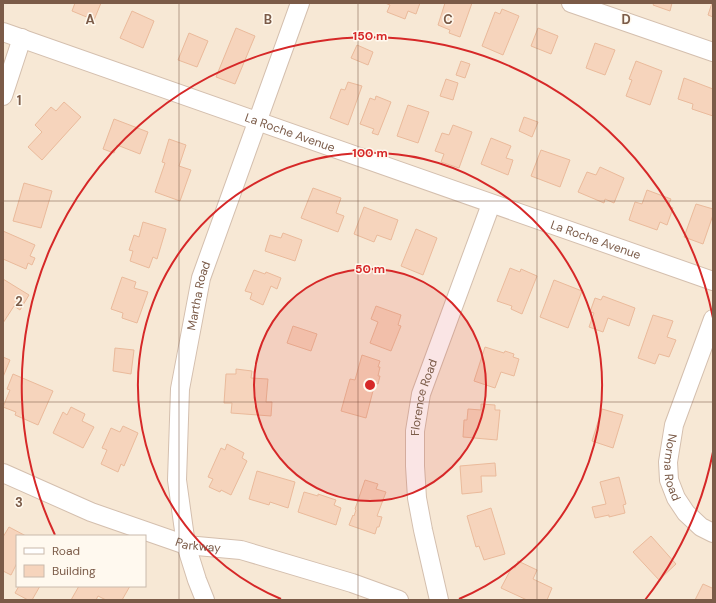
<svg xmlns="http://www.w3.org/2000/svg" width="716" height="603" viewBox="0 0 716 603" font-family="'DM Sans',sans-serif">
	<style>
		.residential { fill: #f7e8d5; fill-rule: evenodd }
		.building { fill: #f6d4bc; stroke: #eaba9b }
		.lines { fill: none; stroke-linecap: round; stroke-linejoin: round }
		.street-casing { stroke: #d4bfae; stroke-width: 20 }
		.street { stroke: #fff; stroke-width: 18 }
		.grid { fill: none; stroke: #7b5b48; stroke-width: 1; stroke-opacity: 0.55 }
		.ring { fill: none; stroke: #d62828; stroke-width: 2 }
		.labels { text-anchor: middle; dominant-baseline: central; stroke-width: 3; stroke-linejoin: round; paint-order: stroke }
		.street-label { font-size: 12px; fill: #7b5b48; stroke: #fff9ef }
		.grid-label { font-size: 13px; text-anchor: middle; font-weight: bold; fill: #7b5b48; stroke: #fff9ef; stroke-width: 3; stroke-linejoin: round; paint-order: stroke }
		.centre { fill: #d62828; stroke: #fff9ef; stroke-width: 2 }
		.ring-label { font-size: 12px; text-anchor: middle; font-weight: bold; fill: #d62828; stroke: #fff9ef; stroke-width: 3; stroke-linejoin: round; paint-order: stroke }
	</style>
	<rect width="100%" height="100%" fill="#fef6e7"/>
	<path class="residential" d="M3 3H713V600H3ZM17 536H145V586H17Z"/>
	<g class="building">
		<path d="M75 3H101L94 20 72 11Z"/>
		<path d="M385 3H420L416 14 408 11 405 19 387 12 390 5Z"/>
		<path d="M445 3H472L460 37 449 33 450 30 438 25Z"/>
		<path d="M654 3H672L670 11 653 5Z"/>
		<path d="M712 3H713V17L708 15Z"/>
		<path d="M502 9 519 16 503 55 482 46 495 12 500 14Z"/>
		<path d="M132 11 154 21 143 48 120 38Z"/>
		<path d="M236 28 255 36 235 84 216 77Z"/>
		<path d="M538 28 558 36 551 54 531 46Z"/>
		<path d="M189 33 208 41 197 67 178 60Z"/>
		<path d="M595 43 615 50 605 75 586 68Z"/>
		<path d="M357 45 373 52 368 65 351 58Z"/>
		<path d="M461 61 470 64 465 78 456 75Z"/>
		<path d="M636 61 662 71 650 105 626 96 632 80 629 79Z"/>
		<path d="M684 78 713 89V116L692 109 693 104 678 99Z"/>
		<path d="M446 79 458 83 453 100 440 96Z"/>
		<path d="M348 82 362 86 348 125 330 118 341 89 345 90Z"/>
		<path d="M376 96 391 102 378 135 372 133 374 129 360 124 370 98 375 100Z"/>
		<path d="M64 102 81 117 42 160 28 147 42 132 35 125 51 107 56 111Z"/>
		<path d="M408 105 429 112 418 143 397 136Z"/>
		<path d="M524 117 538 122 532 137 519 131Z"/>
		<path d="M114 119 148 132 140 154 117 145 114 153 103 149Z"/>
		<path d="M453 125 472 132 459 168 441 162 444 154 435 151 442 133 449 135Z"/>
		<path d="M491 138 511 146 506 158 513 160 508 175 481 164Z"/>
		<path d="M169 139 186 145 179 166 191 170 180 201 155 192 165 163 162 162Z"/>
		<path d="M541 150 570 160 560 187 531 176Z"/>
		<path d="M600 167 624 178 614 203 605 199 604 203 578 192 587 172 596 175Z"/>
		<path d="M24 183 52 191 41 228 13 221Z"/>
		<path d="M313 188 341 198 336 213 344 216 338 232 301 218Z"/>
		<path d="M647 190 671 199 668 206 673 208 667 225 660 222 657 230 629 220 635 202 642 204Z"/>
		<path d="M696 204 713 209V215L703 244 684 237Z"/>
		<path d="M364 207 398 220 391 240 377 235 374 242 354 234Z"/>
		<path d="M143 222 166 229 157 259 153 257 149 268 130 261 133 251 129 250 134 235 139 237Z"/>
		<path d="M416 229 437 238 423 275 401 266Z"/>
		<path d="M3 231 35 245 30 256 35 258 32 265 28 263 26 269 3 259Z"/>
		<path d="M283 233 302 240 295 261 265 251 270 235 281 238Z"/>
		<path d="M510 268 520 272 521 269 537 276 522 314 511 309 512 306 497 301Z"/>
		<path d="M254 270 265 274 266 272 281 278 277 289 271 286 263 305 250 299 252 293 245 291Z"/>
		<path d="M122 277 136 282 134 288 148 292 137 323 122 318 123 313 111 309Z"/>
		<path d="M3 279 29 295 20 310 14 306 3 323Z"/>
		<path d="M554 280 582 291 568 328 540 317Z"/>
		<path d="M603 296 635 308 629 326 608 318 603 332 589 327 594 313 590 312 595 298 601 300Z"/>
		<path d="M376 306 401 315 398 325 401 326 391 351 370 343 378 322 371 319Z"/>
		<path d="M653 315 673 321 667 337 676 340 669 357 659 354 655 364 638 358Z"/>
		<path d="M293 326 317 334 311 351 287 343Z"/>
		<path d="M485 347 504 353 505 351 514 354 513 357 519 359 514 376 501 372 495 388 474 381Z"/>
		<path d="M115 348 134 350 131 374 113 371Z"/>
		<path d="M362 355 380 361 378 367H380L378 376H380L378 384 375 383 366 418 341 411 350 379 355 380Z"/>
		<path d="M3 357 10 360 3 377Z"/>
		<path d="M236 369 252 371 251 378 268 379 266 402H272L271 416 231 413 232 403H224L226 374H236Z"/>
		<path d="M13 374 53 391 38 425 15 415 16 412 3 407 10 390 7 389Z"/>
		<path d="M481 404 495 405V410H500L497 440 463 437 464 420H467L468 409 481 410Z"/>
		<path d="M71 407 85 414 82 421 94 427 83 448 53 433 63 412 67 415Z"/>
		<path d="M602 409 623 415 613 448 592 441Z"/>
		<path d="M123 426 138 433 124 466 121 464 118 472 101 464 107 450 102 448 111 428 120 432Z"/>
		<path d="M227 444 244 453 242 458 247 461 231 495 221 490 220 492 209 487 213 479 208 477 221 448 225 450Z"/>
		<path d="M495 463 496 476H481L482 492 462 494 460 466Z"/>
		<path d="M257 471 295 482 288 508 270 502 269 505 249 499Z"/>
		<path d="M619 477 626 504 623 505 625 513 609 517V515L595 518 592 507 606 504 600 482Z"/>
		<path d="M365 480 378 484 376 489 386 492 377 516 382 517 379 527H377L375 534 349 525 353 515 354 516 356 510 355 509Z"/>
		<path d="M304 492 318 496V494L336 500 334 505 341 508 336 525 298 512Z"/>
		<path d="M491 508 505 554 484 560 479 546 476 547 467 516Z"/>
		<path d="M9 527 26 536H17V563L11 575 3 571V537Z"/>
		<path d="M651 536 676 564 659 580 633 552Z"/>
		<path d="M518 561 537 570 533 579 552 588 547 600H527L501 588 512 567 515 568Z"/>
		<path d="M703 584 712 588 713 587V600H695Z"/>
		<path d="M19 586H40L32 600H28L15 593Z"/>
		<path d="M79 586H130L122 600H106L98 596 96 600H71Z"/>
	</g>
	<g class="lines">
		<defs>
			<g id="street">
				<path d="M571 3 713 52"/>
				<path id="s1" d="M3 32 713 281"/>
				<path d="M3 96 22 38"/>
				<path id="s2" d="M713 319 674 425 668 462 669 480 676 498 686 513 701 527 713 533"/>
				<path id="s3" d="M3 473 91 512 186 545 241 550 352 583 399 600"/>
				<path id="s4" d="M205 600 197 580 186 545 177 480 180 389 201 278 300 3"/>
				<path id="s5" d="M439 600 423 530 417 498 415 466V431L421 394 491 204"/>
			</g>
		</defs>
		<use href="#street" class="street-casing"/>
		<use href="#street" class="street"/>
	</g>
	<path class="grid" d="M179 3V600M358 3V600M537 3V600M3 201H713M3 402H713"/>
	<circle cx="370" cy="385" r="116" fill="#d62828" fill-opacity=".12"/>
	<g class="ring">
		<circle cx="370" cy="385" r="116"/>
		<path d="M281 599A232 232 0 1 1 459 599"/>
		<path d="M713 452A349 349 0 0 1 645 600M55 535A349 349 0 1 1 713 318"/>
	</g>
	<g class="labels">
		<g class="street-label">
			<text stroke="none"><textPath href="#s1" startOffset="304">La Roche Avenue</textPath></text>
			<text stroke="none"><textPath href="#s1" startOffset="628">La Roche Avenue</textPath></text>
			<text stroke="none"><textPath href="#s4" startOffset="310">Martha Road</textPath></text>
			<text stroke="none"><textPath href="#s5" startOffset="206">Florence Road</textPath></text>
			<text stroke="none"><textPath href="#s2" startOffset="156">Norma Road</textPath></text>
			<text stroke="none"><textPath href="#s3" startOffset="209">Parkway</textPath></text>
		</g>
	</g>
	<g class="grid-label">
		<text x="90" y="24">A</text>
		<text x="268" y="24">B</text>
		<text x="448" y="24">C</text>
		<text x="626" y="24">D</text>
		<text x="19" y="105">1</text>
		<text x="19" y="306">2</text>
		<text x="19" y="507">3</text>
	</g>
	<circle cx="370" cy="385" r="6" class="centre"/>
	<g class="ring-label">
		<text x="370" y="40">150 m</text>
		<text x="370" y="157">100 m</text>
		<text x="370" y="273">50 m</text>
	</g>
	<rect width="716" height="603" fill="none" stroke="#7b5b48" stroke-width="8"/>
	<rect x="16" y="535" width="130" height="52" fill="#fff9ef" stroke="#cabaac"/>
	<rect x="24" y="548" width="20" height="6" fill="#ffffff" stroke="#cabaac"/>
	<text x="52" y="555" font-size="12" fill="#7b5b48">Road</text>
	<rect x="24" y="565" width="20" height="12" fill="#f6d4bc" stroke="#cabaac"/>
	<text x="52" y="575" font-size="12" fill="#7b5b48">Building</text>
</svg>
